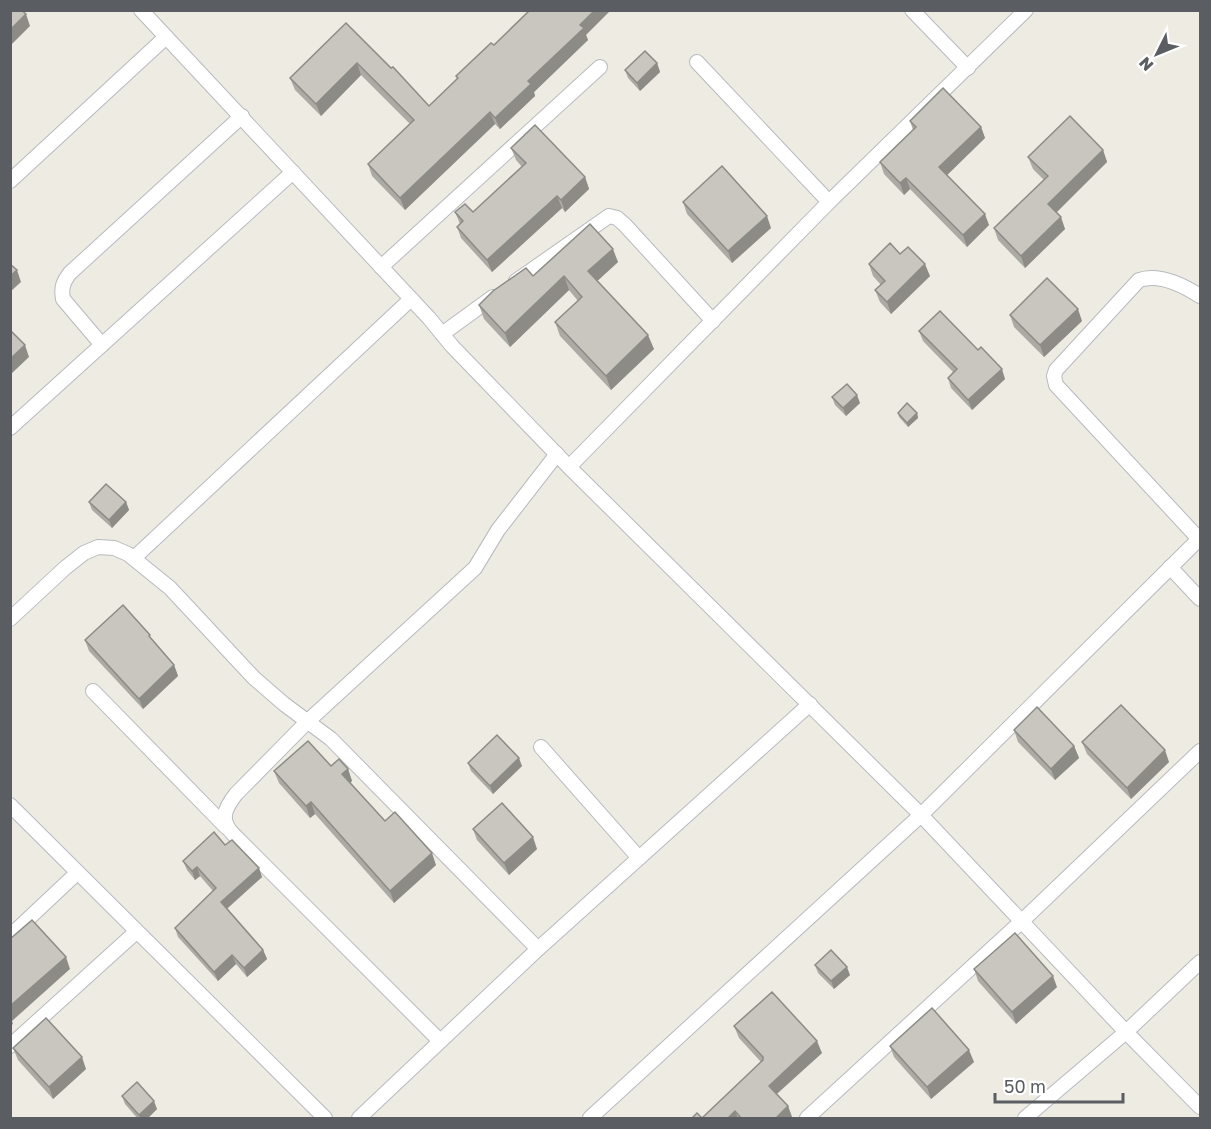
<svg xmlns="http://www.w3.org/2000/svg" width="1211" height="1129" viewBox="0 0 1211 1129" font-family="'Golos Text',sans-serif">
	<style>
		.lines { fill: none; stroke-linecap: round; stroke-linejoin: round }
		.minor-casing { stroke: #b7babf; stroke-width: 16 }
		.minor { stroke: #fff; stroke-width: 14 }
		.wall { fill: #acaaa4 }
		.shaded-wall { fill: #8c8b86 }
		.building { fill: #c8c6bf; stroke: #8c8b86; stroke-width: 1.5 }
	</style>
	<rect width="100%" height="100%" fill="#edebe2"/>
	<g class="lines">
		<defs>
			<g id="minor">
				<path d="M141 10 429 318 452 346 569 467 829 202 1026 10"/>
				<path d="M912 10 968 68"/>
				<path d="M697 62 829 202"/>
				<path d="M10 181 166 37"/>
				<path d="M381 267 600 67"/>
				<path d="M516 281 609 216 617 218 625 225 713 321"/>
				<path d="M442 334 493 297"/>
				<path d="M102 345 63 299C61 288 63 282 70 273L242 116"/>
				<path d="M10 428 293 172"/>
				<path d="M569 467 921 815 1126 1032 1200 1107"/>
				<path d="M1199 539 1056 385 1054 376 1056 370 1139 280C1159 273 1183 285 1200 296"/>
				<path d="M134 558 411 299"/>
				<path d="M1170 567 1200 599"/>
				<path d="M10 619 65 568 84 553 98 547 114 548 128 554 170 588 254 678 284 704 331 739 538 949"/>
				<path d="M93 691 226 827"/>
				<path d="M541 747 639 858"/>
				<path d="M10 805 325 1118"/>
				<path d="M10 936 77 873"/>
				<path d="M440 1041 233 834C219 820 225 808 236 794L308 721 475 568 498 530 557 454"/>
				<path d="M10 1046 136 932"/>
				<path d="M359 1118 538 949 810 704"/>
				<path d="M590 1118 921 815 1200 538"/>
				<path d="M807 1118 1022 921 1200 751"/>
				<path d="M1025 1118 1126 1032 1200 962"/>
			</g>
		</defs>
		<use href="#minor" class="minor-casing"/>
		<use href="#minor" class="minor"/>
	</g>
	<g class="wall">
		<path d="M346 23 429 106 457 79 456 76 494 45 586 35 588 40 534 92 535 96 500 129 495 124 405 210 372 176 368 164 410 124 361 75 321 116 295 90 290 78Z"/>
		<path d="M657 63 660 72 640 91 628 78 625 70Z"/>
		<path d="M910 121 981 127 985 138 947 175 989 225 967 247 910 189 904 195 884 174 880 162 913 130Z"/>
		<path d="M511 148 585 177 589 189 565 212 562 208 492 272 461 238 457 227 460 224 455 212H473L522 167 516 160Z"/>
		<path d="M1103 150 1107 162 1056 212 1065 229 1025 268 998 240 994 228 1044 180 1033 169 1028 157Z"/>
		<path d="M683 202 771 228 732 263 687 214Z"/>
		<path d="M900 254 930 276 891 314 880 302 875 290 881 285 873 276 869 264Z"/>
		<path d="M618 262 597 281 654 349 611 390 560 336 555 322 578 301 569 290 510 347 484 319 479 305 533 276Z"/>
		<path d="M1010 315 1082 321 1044 357 1014 327Z"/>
		<path d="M919 331 978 350 1005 379 972 410 951 388 948 378 953 372 923 341Z"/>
		<path d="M832 397 860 403 846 416 835 405Z"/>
		<path d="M898 413H917L918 418 908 427 899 417Z"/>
		<path d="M89 502H126L129 510 112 528 92 510Z"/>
		<path d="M151 639 174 665 178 676 143 709 89 651 85 640Z"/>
		<path d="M1014 730 1074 746 1079 758 1055 780 1018 742Z"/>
		<path d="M1082 742 1169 762 1131 799 1087 754Z"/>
		<path d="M468 763 522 766 493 794 471 771Z"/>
		<path d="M331 766 348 769 352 781 350 783 385 821 436 865 394 903 315 814 310 818 279 783 274 771Z"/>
		<path d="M473 829 537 849 509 875 477 840Z"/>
		<path d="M225 845 262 877 227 909 263 950 267 959 247 977 236 964 218 981 178 937 175 928 213 891 200 876 195 880 187 870 183 861Z"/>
		<path d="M815 965 850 975 834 989 818 973Z"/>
		<path d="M974 969 1057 987 1016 1024 978 981Z"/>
		<path d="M734 1026 822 1053 777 1094 788 1106 792 1117 791 1119H691L702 1118 761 1062 739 1038Z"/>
		<path d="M890 1046 974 1062 931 1099 894 1057Z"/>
		<path d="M13 1048 86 1069 53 1099 18 1060Z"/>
		<path d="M122 1096 157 1109 147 1119H138L125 1104Z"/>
	</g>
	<g class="shaded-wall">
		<path d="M595 10H611L586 35 588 40 534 92 535 96 500 129 495 118 580 25Z"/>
		<path d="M26 14 30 26 10 46V30Z"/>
		<path d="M357 63 361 75 321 116 316 104Z"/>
		<path d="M657 63 660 72 640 91 637 83Z"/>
		<path d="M490 112 495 124 405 210 400 198Z"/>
		<path d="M981 127 985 138 943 179 939 167Z"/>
		<path d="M1103 150 1107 162 1053 216 1048 204Z"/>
		<path d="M585 177 589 189 565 212 561 200Z"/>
		<path d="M906 178 910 189 904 195 900 183Z"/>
		<path d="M557 196 562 208 492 272 487 260Z"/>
		<path d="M985 214 989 225 967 247 963 235Z"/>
		<path d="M767 216 771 228 732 263 728 251Z"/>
		<path d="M1061 217 1065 229 1025 268 1021 256Z"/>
		<path d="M613 249 618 262 593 285 588 271Z"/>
		<path d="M925 264 930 276 891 314 887 302Z"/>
		<path d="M17 270 21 282 10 292V276Z"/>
		<path d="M564 276 569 290 510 347 505 333Z"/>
		<path d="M1078 309 1082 321 1044 357 1040 345Z"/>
		<path d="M648 335 654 349 611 390 606 376Z"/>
		<path d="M25 345 29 357 10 375V359Z"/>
		<path d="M1002 369 1005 379 972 410 968 400Z"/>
		<path d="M857 395 860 403 846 416 843 408Z"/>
		<path d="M917 413 918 418 908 427 907 423Z"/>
		<path d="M126 502 129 510 112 528 109 520Z"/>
		<path d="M174 665 178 676 143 709 139 699Z"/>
		<path d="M1074 746 1079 758 1055 780 1051 769Z"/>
		<path d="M1165 750 1169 762 1131 799 1127 788Z"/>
		<path d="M519 758 522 766 493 794 490 786Z"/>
		<path d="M348 769 352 781 346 786 342 774Z"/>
		<path d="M311 802 315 814 310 818 306 806Z"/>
		<path d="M533 837 537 849 509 875 504 863Z"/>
		<path d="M432 853 436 865 394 903 390 891Z"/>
		<path d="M197 867 200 876 195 880 192 871Z"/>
		<path d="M259 868 262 877 224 911 221 902Z"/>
		<path d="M263 950 267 959 247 977 244 968Z"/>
		<path d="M232 955 236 964 218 981 214 972Z"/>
		<path d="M66 957 70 969 12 1021 13 1024 10 1026V1006Z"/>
		<path d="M847 967 850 975 834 989 831 981Z"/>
		<path d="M1053 976 1057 987 1016 1024 1012 1012Z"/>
		<path d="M817 1041 822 1053 773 1097 769 1086Z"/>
		<path d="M969 1050 974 1062 931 1099 927 1087Z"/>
		<path d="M82 1057 86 1069 53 1099 49 1087Z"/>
		<path d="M154 1101 157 1109 147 1119H140L139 1115Z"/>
		<path d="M788 1106 792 1117 791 1119H775Z"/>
		<path d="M735 1111 738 1119H727Z"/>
	</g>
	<g class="building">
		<path d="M10 10H21L26 14 10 30Z"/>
		<path d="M530 10H595L580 25 584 28 528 81 531 84 495 118 490 112 400 198 368 164 414 120 357 63 316 104 290 78 346 23 391 68 393 67 429 106 458 78 456 76 491 43 494 45Z"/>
		<path d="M645 51 657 63 637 83 625 70Z"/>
		<path d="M943 88 981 127 939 167 985 214 963 235 906 178 900 183 880 162 916 127 910 121Z"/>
		<path d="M1070 116 1103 150 1048 204 1061 217 1021 256 994 228 1048 176 1028 157Z"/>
		<path d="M535 125 585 177 561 200 557 196 487 260 457 227 463 221 455 212 465 204 473 212 526 163 511 148Z"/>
		<path d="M722 166 767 216 728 251 683 202Z"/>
		<path d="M590 224 613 249 588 271 648 335 606 376 555 322 582 297 564 276 505 333 479 305 493 291 526 268 533 276Z"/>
		<path d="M890 243 900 254 908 247 925 264 887 302 875 290 885 281 869 264Z"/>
		<path d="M10 264 17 270 10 276Z"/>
		<path d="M1047 278 1078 309 1040 345 1010 315Z"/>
		<path d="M940 311 978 350 981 347 1002 369 968 400 948 378 957 369 919 331Z"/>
		<path d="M10 330 25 345 10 359Z"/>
		<path d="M847 384 857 395 843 408 832 397Z"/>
		<path d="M907 403 917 413 907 423 898 413Z"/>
		<path d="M106 484 126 502 109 520 89 502Z"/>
		<path d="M123 605 150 635 149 636 174 665 139 699 85 640Z"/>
		<path d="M1121 705 1165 750 1127 788 1082 742Z"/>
		<path d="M1037 707 1074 746 1051 769 1014 730Z"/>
		<path d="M497 735 519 758 490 786 468 763Z"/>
		<path d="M308 741 331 766 339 759 348 769 342 774 385 821 395 812 432 853 390 891 311 802 306 806 274 771Z"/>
		<path d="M502 803 533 837 504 863 473 829Z"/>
		<path d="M214 832 225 845 232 840 259 868 221 902 263 950 244 968 232 955 214 972 175 928 216 888 197 867 192 871 183 861Z"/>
		<path d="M32 920 66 957 10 1006V939Z"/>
		<path d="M1015 933 1053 976 1012 1012 974 969Z"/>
		<path d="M831 950 847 967 831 981 815 965Z"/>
		<path d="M772 992 817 1041 769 1086 788 1106 775 1119H742L735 1111 727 1119H691L697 1113 702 1118 763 1060V1057L734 1026Z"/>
		<path d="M932 1008 969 1050 927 1087 890 1046Z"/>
		<path d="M46 1018 82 1057 49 1087 13 1048Z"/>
		<path d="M137 1082 154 1101 139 1115 122 1096Z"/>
	</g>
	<rect width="1211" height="1129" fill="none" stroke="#5a5e63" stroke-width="24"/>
	<g transform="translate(1157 54) rotate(227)" stroke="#ffffff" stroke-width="4.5" paint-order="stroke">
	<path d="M0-4.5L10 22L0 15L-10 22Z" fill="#5a5e63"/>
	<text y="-9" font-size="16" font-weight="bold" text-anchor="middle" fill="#5a5e63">N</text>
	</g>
	<path d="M995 1093v9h128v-9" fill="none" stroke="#5a5e63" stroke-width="3"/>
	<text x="1004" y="1093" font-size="18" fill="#5a5e63" stroke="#ffffff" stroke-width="4.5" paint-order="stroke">50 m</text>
</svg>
